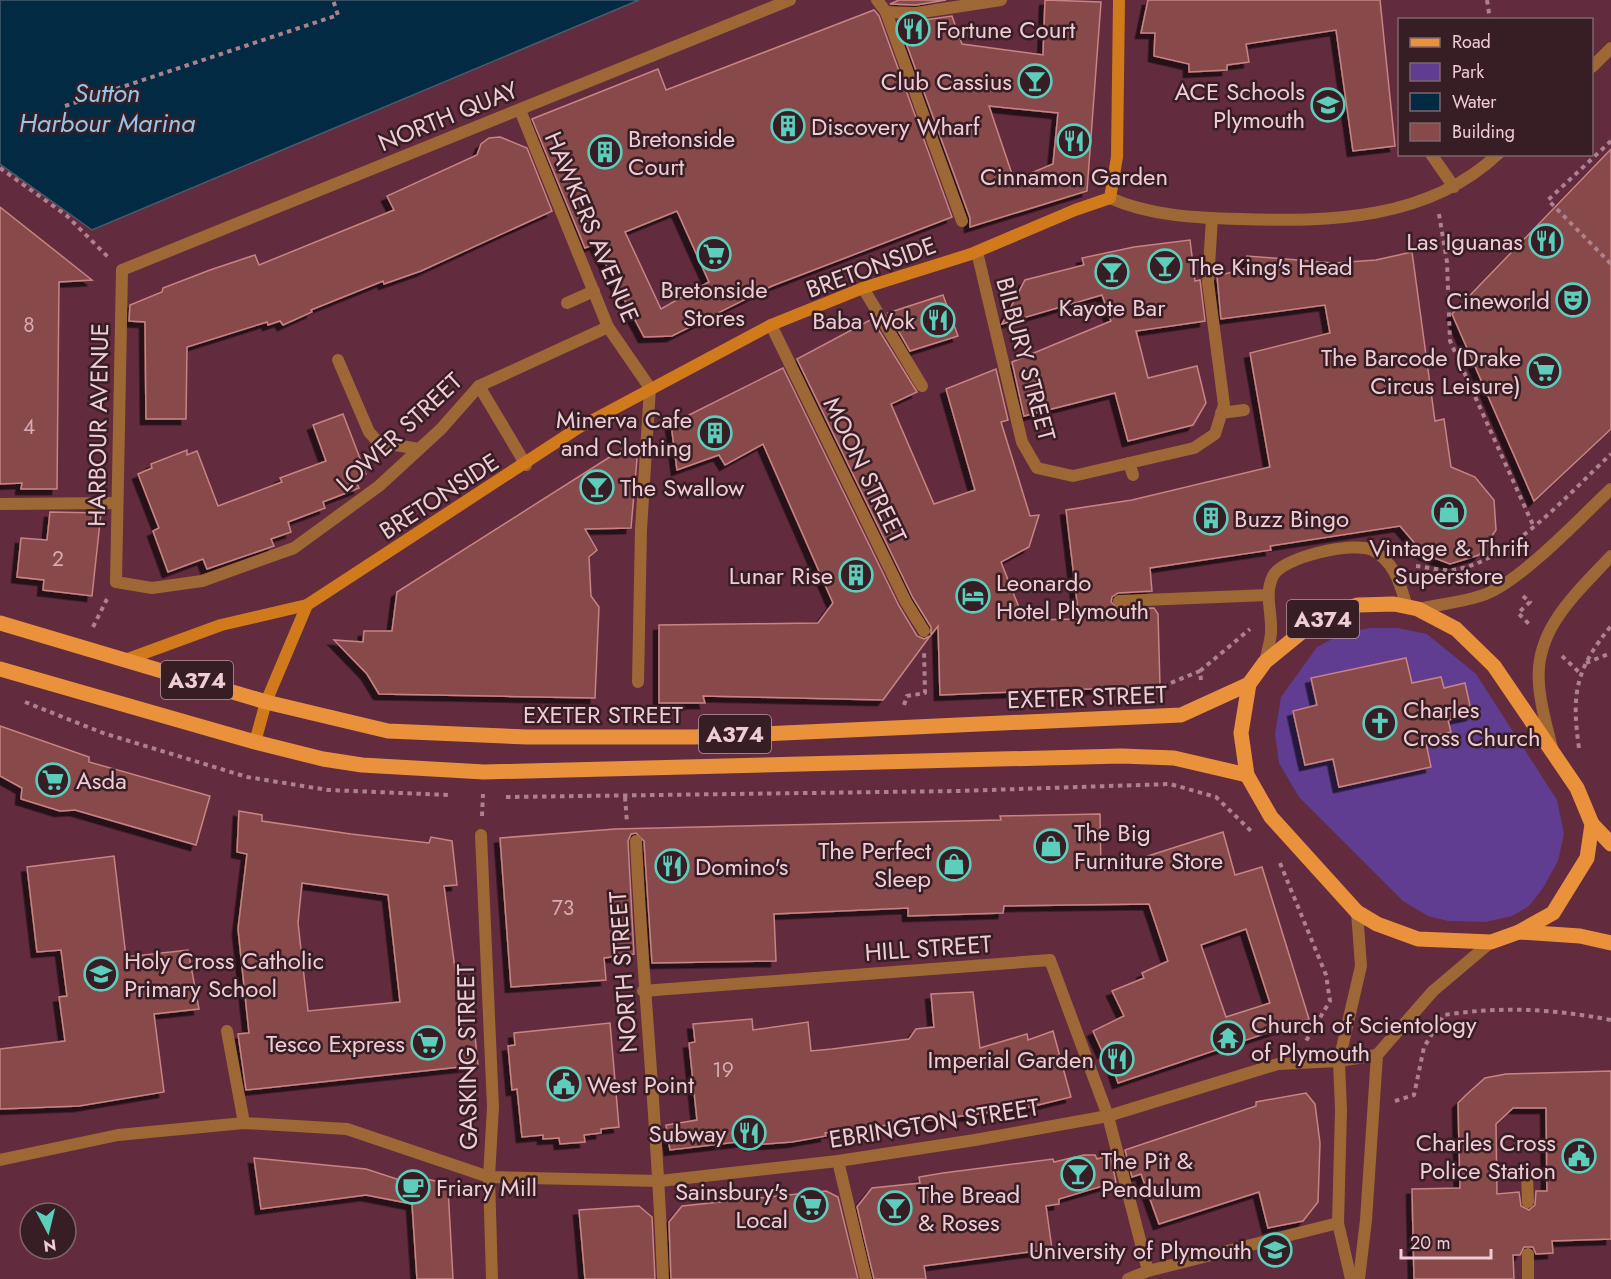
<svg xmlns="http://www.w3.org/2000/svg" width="1611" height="1279" viewBox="0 0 1611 1279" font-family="Jost,sans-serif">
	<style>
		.green { fill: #603d90 }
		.water { fill: #022b43; stroke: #495b6f; stroke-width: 1.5 }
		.building { fill: #874949; stroke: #c88483; stroke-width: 1.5; fill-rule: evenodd; filter: url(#shadow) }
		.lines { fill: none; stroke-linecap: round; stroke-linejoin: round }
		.path { stroke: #ae818e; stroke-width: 4; stroke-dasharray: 4.5 4.5; stroke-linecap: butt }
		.service { stroke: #9e6736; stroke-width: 12 }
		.pedestrian { stroke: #9e6736; stroke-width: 12 }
		.minor { stroke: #9e6736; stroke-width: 12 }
		.tertiary { stroke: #9e6736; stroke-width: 12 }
		.secondary { stroke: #d17a1c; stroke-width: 12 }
		.primary { stroke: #ea913b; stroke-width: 15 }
		.labels { text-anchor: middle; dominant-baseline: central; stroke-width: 5; stroke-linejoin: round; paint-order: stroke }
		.number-label { font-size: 21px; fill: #d6abb2 }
		.shield { fill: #371e25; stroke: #b898a0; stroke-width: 1.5 }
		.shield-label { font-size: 22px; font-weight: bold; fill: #f0ccd5 }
		.poi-label { font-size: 24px; fill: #f0ccd5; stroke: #371e25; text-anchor: start }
		.street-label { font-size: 24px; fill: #f0ccd5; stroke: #371e25 }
		.water-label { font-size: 26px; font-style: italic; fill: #94c6ea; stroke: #371e25 }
	</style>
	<defs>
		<filter id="shadow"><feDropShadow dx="-5.5" dy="5.5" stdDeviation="0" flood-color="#0009"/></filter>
	</defs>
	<rect width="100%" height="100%" fill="#622b3e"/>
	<path class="green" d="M1370 628H1398L1427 634 1476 674 1557 800 1564 834 1558 861 1543 888 1529 906 1512 916 1485 922 1448 921 1428 916 1403 901 1299 797 1279 763 1275 734 1281 697 1317 647 1343 633Z"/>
	<path class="water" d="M0 0H639L92 230 0 164Z"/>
	<g class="building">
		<path d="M899 0H946L916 5 890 4Z"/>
		<path d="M1045 0 1101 2 1087 191 970 227V218L898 21H917L952 16 962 44 1043 55ZM989 106 1058 113 1053 164 1014 180Z"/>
		<path d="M1148 0H1380L1395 146 1353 151 1336 30 1246 44 1249 62 1227 65V70L1189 72V64L1154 56 1155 33H1141Z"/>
		<path d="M874 10 879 16 952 217 772 286 672 336 644 337 595 244 585 248 532 119 658 69 666 90ZM677 211 709 282 661 309 625 232Z"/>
		<path d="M500 137 527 148 552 211 421 271 384 284 383 281 311 310 312 312 283 325 280 321 268 325 267 322 187 347 186 419H146L145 322 129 321 130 305 162 292 163 288 210 270 255 255 259 265 394 210 387 196 477 155 481 144 489 138Z"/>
		<path d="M1611 149V429L1534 501 1452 314Z"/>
		<path d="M0 207 92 280 59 282 57 489H21L22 483 0 484Z"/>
		<path d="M1190 240 1195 281 1200 280 1205 321 1136 331 1148 378 1197 366 1206 403 1193 425 1128 441 1115 393 1024 416 1012 362 1111 321 1102 295 1002 324 1025 280 1084 265 1082 258 1134 247Z"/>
		<path d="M1412 252 1435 421 1444 419 1451 467 1475 477 1494 500 1496 530 1479 555 1450 564 1424 554 1400 526 1270 546 1271 550 1150 568 1152 591 1118 593 1112 597 1111 602 1119 609 1154 608 1158 614 1160 686 940 695 938 626 931 635V627L913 598 797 359 872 319 917 392 891 404 934 504 975 490 946 389 996 369 1008 420 1001 422 1030 516 1039 515 1029 547 1001 562 1024 620 1079 619 1066 510 1132 500 1270 467 1250 353 1330 333 1325 305 1221 319 1217 276 1247 268V256L1334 263 1376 260Z"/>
		<path d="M943 295 958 336 910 351 888 313Z"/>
		<path d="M783 368 899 606 917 636 924 639 930 636 883 700 703 696 705 703H659V625L818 623 833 603 763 444 725 465 719 455 677 470 671 424Z"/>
		<path d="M343 414 366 474 355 479 359 488 323 502 325 508 288 522 291 532 271 539 274 546 207 569 203 559 168 572 153 531 159 528 138 474 152 468 151 464 187 450V455L197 451 218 506 282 482 280 478 326 461 313 425Z"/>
		<path d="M627 446 637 459 631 528 585 529 597 550 589 557 591 596 599 607 595 698 379 694 367 674 334 640 363 642 364 631H392L397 592Z"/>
		<path d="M50 512 101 513 92 596 43 590 44 580 17 577 21 538 47 540Z"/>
		<path d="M1406 658 1412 683 1441 677 1444 688 1465 683 1472 715 1448 720 1451 732 1425 738 1431 767 1339 787 1333 759 1305 765 1293 711 1317 705 1311 678Z"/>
		<path d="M0 726 89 757V762L210 796 196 845 75 810 60 811 21 799 22 788 0 776Z"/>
		<path d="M239 811 262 815V821L351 834 429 843 431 837 452 841 457 885 444 886 464 1037 475 1036 478 1065 246 1090 238 1034 249 1033 238 929 247 854 237 852ZM302 883 388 895 400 1002 308 1011 298 923Z"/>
		<path d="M1100 814 1101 871 1223 832 1235 875 1262 867 1309 1019 1118 1083 1108 1052 1103 1053 1093 1031 1124 1016 1112 991 1144 978 1142 973 1168 961 1149 904 1004 906 1003 913 908 916V908L774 914 776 961 652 963 644 841 636 833 631 834 628 841 634 954 604 958 606 980 511 987 500 838 615 829 1001 820 1000 816ZM1246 929 1270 1003 1226 1017 1201 945Z"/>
		<path d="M114 856 126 957 188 950 199 1009 154 1014 164 1092 79 1106 0 1109V1049L65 1041 59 997 67 996 61 950 37 952 27 867Z"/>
		<path d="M973 992 980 1048 1027 1034 1028 1040 1053 1031 1071 1097 1026 1108 825 1133 826 1136 792 1142 750 1145 746 1141 670 1150 666 1125 697 1120 689 1043 695 1042 693 1024 752 1019 753 1030 808 1022 811 1051 832 1049 909 1039 916 1029 934 1027 931 994Z"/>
		<path d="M610 1023 619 1127 601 1129V1133L584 1135 585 1142 560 1144 559 1138 543 1139V1135L522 1137 517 1089 512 1090 508 1046 515 1045 514 1033Z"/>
		<path d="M1611 1071V1239L1552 1241 1553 1253 1536 1254 1533 1247H1524L1520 1255H1513L1514 1279H1414L1412 1189 1460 1188 1458 1103 1466 1095 1485 1078 1506 1074ZM1513 1108H1546L1547 1191H1536L1535 1205 1529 1210 1521 1206 1519 1192 1497 1194 1496 1124Z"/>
		<path d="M1306 1093 1315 1104 1320 1143 1318 1202 1303 1221 1268 1228 1259 1192 1159 1224 1141 1174 1132 1177 1125 1150 1256 1106V1102Z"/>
		<path d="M1084 1155H1095L1097 1159 1110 1155 1116 1182 1059 1199V1204L1046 1206 1052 1249 924 1266 926 1279H874L857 1207 872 1188 920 1183 919 1177 943 1173 1053 1159 1054 1162Z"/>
		<path d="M254 1158 366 1169 412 1184V1176L440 1182 448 1188 453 1279H417L412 1204 366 1195 261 1209Z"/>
		<path d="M826 1191 838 1197 858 1279H671L669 1222 682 1206Z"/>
		<path d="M639 1206 652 1217 655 1279H585L579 1210Z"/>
	</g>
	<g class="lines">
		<g class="path">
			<path d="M1487 0 1490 20"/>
			<path d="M65 106 338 15 333 0"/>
			<path d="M1611 141 1548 200 1611 264"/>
			<path d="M0 168 66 215 108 257"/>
			<path d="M1439 214 1447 262 1450 341 1533 525"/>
			<path d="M1416 566C1427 567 1441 571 1453 570 1510 562 1570 492 1611 454"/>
			<path d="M1523 596 1530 602 1518 613 1529 624"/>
			<path d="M93 627 107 599"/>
			<path d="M1562 656 1580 673"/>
			<path d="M1586 663 1611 653"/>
			<path d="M1200 671 1250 629"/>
			<path d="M1146 693 1200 671 1201 680"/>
			<path d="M25 702 103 733 247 777 328 790 448 795"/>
			<path d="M904 705 907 696 925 693 924 649"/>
			<path d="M1579 748C1571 693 1576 669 1611 626"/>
			<path d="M506 797 958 791 1170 784 1216 797 1251 831"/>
			<path d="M625 797 627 823"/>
			<path d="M482 816 483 794"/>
			<path d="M1280 863 1326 975 1330 1001 1306 1041"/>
			<path d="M1395 1101 1414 1095 1424 1047 1444 1015C1502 1006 1553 1009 1611 1020"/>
		</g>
		<g class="service">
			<path d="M877 0 886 12 962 221"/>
			<path d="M886 12 916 13 1001 0"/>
			<path d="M1431 154 1454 187"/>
			<path d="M863 288 922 386"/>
			<path d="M567 303 594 291"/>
			<path d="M338 360 369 432 378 442 419 449"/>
			<path d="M1221 413 1244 410"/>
			<path d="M1129 463 1133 475"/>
			<path d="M0 504 117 503"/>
			<path d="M116 582 122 270"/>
			<path d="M1119 601 1268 595"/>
			<path d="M1265 662C1267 652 1271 641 1271 631 1272 612 1264 594 1273 576 1282 557 1354 541 1372 550 1395 562 1400 584 1407 607"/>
			<path d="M227 1031 244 1123"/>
			<path d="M1108 1116 1148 1271"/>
			<path d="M1527 1175 1528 1202"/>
			<path d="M1528 1279V1254"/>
		</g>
		<path class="pedestrian" d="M638 682 641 529"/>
		<g class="minor">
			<path d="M1592 67 1611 48"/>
			<path d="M520 110 608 327 650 388 641 529"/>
			<path d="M1110 198C1150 216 1197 218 1240 219 1330 222 1428 220 1498 154"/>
			<path d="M977 252 1022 442 1037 468 1073 476 1194 448 1215 434 1224 405 1208 282 1212 218"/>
			<path d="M122 270 790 0"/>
			<path d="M771 325 906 602 924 631"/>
			<path d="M479 386 526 465"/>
			<path d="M116 582 152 588 202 581 294 548 379 486 441 429 479 386 608 327"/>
			<path d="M481 835 493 1107 489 1177 492 1279"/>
			<path d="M636 841C643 987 658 1133 663 1279"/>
			<path d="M643 991 1050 960 1108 1116"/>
			<path d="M0 1160 118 1135 244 1123 347 1129 489 1177 660 1181 838 1161 975 1140 1108 1116 1278 1064 1339 1061 1377 1055"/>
			<path d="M838 1161 866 1279"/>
			<path d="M1128 1279 1148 1271 1338 1223"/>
			<path d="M1351 1279 1338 1223 1341 1110 1339 1061 1361 966 1357 912"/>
			<path d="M1359 1279 1366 1220 1377 1055 1433 991 1491 942"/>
		</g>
		<g class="tertiary">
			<path d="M1418 609C1441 604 1465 602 1486 594 1522 580 1581 517 1611 489"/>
			<path d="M1552 748C1547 727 1540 705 1539 684 1534 629 1577 593 1611 556"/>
		</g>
		<g class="secondary">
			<path d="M128 659 221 625 307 605 578 428 771 325 863 288 971 254 1075 210 1110 198 1117 157 1119 0"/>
			<path d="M255 742 266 702 307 605"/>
		</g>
		<g class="primary">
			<path d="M1394 604 1418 609 1456 629 1494 666 1577 788 1592 824 1587 858 1553 913 1519 932 1491 942 1418 939 1377 924 1357 912 1271 817 1247 775 1241 733 1249 684 1265 662 1303 631 1333 613 1358 605Z"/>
			<path d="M0 623 266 702 388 731 527 737H694L1181 715 1249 684"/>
			<path d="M0 669 255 742 323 759 362 765 484 772 1122 756 1174 758 1247 775"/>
			<path d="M1592 824 1611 844"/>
			<path d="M1519 932 1580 936 1611 943"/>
		</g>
	</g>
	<defs>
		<symbol id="restaurant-ring" viewBox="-11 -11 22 22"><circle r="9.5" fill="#371e25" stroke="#5ccebb" stroke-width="1.5"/><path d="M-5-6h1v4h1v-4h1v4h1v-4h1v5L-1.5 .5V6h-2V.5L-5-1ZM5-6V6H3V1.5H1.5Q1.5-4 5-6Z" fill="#5ccebb"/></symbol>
		<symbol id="bar-ring" viewBox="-11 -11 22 22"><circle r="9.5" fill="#371e25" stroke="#5ccebb" stroke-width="1.5"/><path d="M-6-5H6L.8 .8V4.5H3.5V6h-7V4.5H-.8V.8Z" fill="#5ccebb"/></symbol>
		<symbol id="school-ring" viewBox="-11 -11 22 22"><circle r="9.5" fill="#371e25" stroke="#5ccebb" stroke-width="1.5"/><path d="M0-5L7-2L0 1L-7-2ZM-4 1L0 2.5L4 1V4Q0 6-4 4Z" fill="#5ccebb"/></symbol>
		<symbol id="building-ring" viewBox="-11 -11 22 22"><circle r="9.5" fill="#371e25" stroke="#5ccebb" stroke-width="1.5"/><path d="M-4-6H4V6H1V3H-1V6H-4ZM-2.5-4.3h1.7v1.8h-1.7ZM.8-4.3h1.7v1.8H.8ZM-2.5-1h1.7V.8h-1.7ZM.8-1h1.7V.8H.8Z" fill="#5ccebb"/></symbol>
		<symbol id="supermarket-ring" viewBox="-11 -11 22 22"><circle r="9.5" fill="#371e25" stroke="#5ccebb" stroke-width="1.5"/><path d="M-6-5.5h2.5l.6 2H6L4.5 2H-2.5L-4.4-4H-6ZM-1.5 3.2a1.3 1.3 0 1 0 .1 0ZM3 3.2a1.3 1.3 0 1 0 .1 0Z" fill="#5ccebb"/></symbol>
		<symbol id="theatre-ring" viewBox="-11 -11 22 22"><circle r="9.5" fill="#371e25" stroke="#5ccebb" stroke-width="1.5"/><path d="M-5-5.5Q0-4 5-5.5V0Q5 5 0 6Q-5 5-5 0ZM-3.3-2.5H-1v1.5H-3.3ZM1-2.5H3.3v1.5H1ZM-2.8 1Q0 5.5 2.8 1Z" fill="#5ccebb"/></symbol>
		<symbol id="shop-ring" viewBox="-11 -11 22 22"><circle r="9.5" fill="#371e25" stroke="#5ccebb" stroke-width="1.5"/><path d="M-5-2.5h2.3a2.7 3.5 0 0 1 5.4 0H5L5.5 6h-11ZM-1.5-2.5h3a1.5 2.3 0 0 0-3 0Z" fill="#5ccebb"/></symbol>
		<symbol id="hotel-ring" viewBox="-11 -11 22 22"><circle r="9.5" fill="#371e25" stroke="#5ccebb" stroke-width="1.5"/><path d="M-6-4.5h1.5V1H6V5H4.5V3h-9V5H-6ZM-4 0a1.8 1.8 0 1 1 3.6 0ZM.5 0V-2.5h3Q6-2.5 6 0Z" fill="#5ccebb"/></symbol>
		<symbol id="church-ring" viewBox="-11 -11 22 22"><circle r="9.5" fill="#371e25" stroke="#5ccebb" stroke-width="1.5"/><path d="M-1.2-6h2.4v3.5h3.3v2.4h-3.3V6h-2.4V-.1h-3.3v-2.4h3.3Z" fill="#5ccebb"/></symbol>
		<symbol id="temple-ring" viewBox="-11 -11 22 22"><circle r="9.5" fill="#371e25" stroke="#5ccebb" stroke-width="1.5"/><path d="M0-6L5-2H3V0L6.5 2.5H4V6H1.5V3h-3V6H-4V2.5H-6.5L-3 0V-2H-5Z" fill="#5ccebb"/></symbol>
		<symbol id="civic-ring" viewBox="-11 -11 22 22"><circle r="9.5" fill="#371e25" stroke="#5ccebb" stroke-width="1.5"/><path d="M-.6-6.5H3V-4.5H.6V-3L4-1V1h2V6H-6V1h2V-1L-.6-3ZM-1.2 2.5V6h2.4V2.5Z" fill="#5ccebb"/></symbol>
		<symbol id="cafe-ring" viewBox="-11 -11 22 22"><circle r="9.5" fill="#371e25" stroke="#5ccebb" stroke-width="1.5"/><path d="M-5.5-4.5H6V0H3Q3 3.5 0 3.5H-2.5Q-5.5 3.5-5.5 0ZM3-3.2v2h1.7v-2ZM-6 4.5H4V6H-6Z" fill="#5ccebb"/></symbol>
		<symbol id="university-ring" viewBox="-11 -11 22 22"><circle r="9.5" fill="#371e25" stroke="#5ccebb" stroke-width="1.5"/><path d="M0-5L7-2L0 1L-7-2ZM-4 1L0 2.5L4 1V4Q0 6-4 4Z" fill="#5ccebb"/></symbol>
	</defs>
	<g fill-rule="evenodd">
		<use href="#restaurant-ring" x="894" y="10" width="38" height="38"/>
		<use href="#bar-ring" x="1016" y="62" width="38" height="38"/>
		<use href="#school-ring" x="1309" y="86" width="38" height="38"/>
		<use href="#building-ring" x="769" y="107" width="38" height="38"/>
		<use href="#restaurant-ring" x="1055" y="122" width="38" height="38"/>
		<use href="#building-ring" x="586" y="133" width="38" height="38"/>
		<use href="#restaurant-ring" x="1527" y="222" width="38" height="38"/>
		<use href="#supermarket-ring" x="695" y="235" width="38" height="38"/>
		<use href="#bar-ring" x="1146" y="247" width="38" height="38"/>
		<use href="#bar-ring" x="1093" y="253" width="38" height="38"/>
		<use href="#theatre-ring" x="1554" y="281" width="38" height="38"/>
		<use href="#restaurant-ring" x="919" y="301" width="38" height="38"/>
		<use href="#supermarket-ring" x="1525" y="352" width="38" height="38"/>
		<use href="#building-ring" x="696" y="414" width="38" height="38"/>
		<use href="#bar-ring" x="578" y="468" width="38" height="38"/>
		<use href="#shop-ring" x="1430" y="493" width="38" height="38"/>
		<use href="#building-ring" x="1192" y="499" width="38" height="38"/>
		<use href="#building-ring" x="837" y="556" width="38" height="38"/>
		<use href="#hotel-ring" x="954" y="577" width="38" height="38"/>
		<use href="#church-ring" x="1361" y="704" width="38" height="38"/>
		<use href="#supermarket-ring" x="34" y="761" width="38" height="38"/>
		<use href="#shop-ring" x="1032" y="827" width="38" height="38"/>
		<use href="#shop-ring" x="935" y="845" width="38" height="38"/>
		<use href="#restaurant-ring" x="653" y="847" width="38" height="38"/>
		<use href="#school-ring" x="82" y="955" width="38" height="38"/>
		<use href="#temple-ring" x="1209" y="1019" width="38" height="38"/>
		<use href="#supermarket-ring" x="409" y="1024" width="38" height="38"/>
		<use href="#restaurant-ring" x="1098" y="1040" width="38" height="38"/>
		<use href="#civic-ring" x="545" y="1065" width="38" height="38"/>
		<use href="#restaurant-ring" x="730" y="1114" width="38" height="38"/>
		<use href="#civic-ring" x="1560" y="1137" width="38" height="38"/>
		<use href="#bar-ring" x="1059" y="1155" width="38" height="38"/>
		<use href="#cafe-ring" x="394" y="1168" width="38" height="38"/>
		<use href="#supermarket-ring" x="792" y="1186" width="38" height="38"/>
		<use href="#bar-ring" x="876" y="1189" width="38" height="38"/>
		<use href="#university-ring" x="1256" y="1231" width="38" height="38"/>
	</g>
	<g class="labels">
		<g class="number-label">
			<text x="29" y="325">8</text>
			<text x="29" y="427">4</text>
			<text x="58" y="559">2</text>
			<text x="563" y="908">73</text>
			<text x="723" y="1070">19</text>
		</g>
		<g class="shield">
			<rect x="1287" y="600" width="72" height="38" rx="4.5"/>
			<rect x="161" y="661" width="72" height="38" rx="4.5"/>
			<rect x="699" y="715" width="72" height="38" rx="4.5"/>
		</g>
		<g class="shield-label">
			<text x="1323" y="619">A374</text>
			<text x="197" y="680">A374</text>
			<text x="735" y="734">A374</text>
		</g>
		<g class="poi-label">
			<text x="936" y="29">Fortune Court</text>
			<text x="1012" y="81" text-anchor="end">Club Cassius</text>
			<text x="1305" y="91" text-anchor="end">ACE Schools<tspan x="1305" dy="28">Plymouth</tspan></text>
			<text x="811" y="126">Discovery Wharf</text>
			<text x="628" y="138">Bretonside<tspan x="628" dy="28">Court</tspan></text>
			<text x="1074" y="176" text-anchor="middle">Cinnamon Garden</text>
			<text x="1523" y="241" text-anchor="end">Las Iguanas</text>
			<text x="1188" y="266">The King's Head</text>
			<text x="714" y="289" text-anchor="middle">Bretonside<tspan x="714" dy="28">Stores</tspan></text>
			<text x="1550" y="300" text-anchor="end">Cineworld</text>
			<text x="1112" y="307" text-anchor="middle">Kayote Bar</text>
			<text x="915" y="320" text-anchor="end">Baba Wok</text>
			<text x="1521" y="357" text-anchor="end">The Barcode (Drake<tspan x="1521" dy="28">Circus Leisure)</tspan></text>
			<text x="692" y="419" text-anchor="end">Minerva Cafe<tspan x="692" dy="28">and Clothing</tspan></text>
			<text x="620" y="487">The Swallow</text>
			<text x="1234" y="518">Buzz Bingo</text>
			<text x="1449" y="547" text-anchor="middle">Vintage &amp; Thrift<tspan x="1449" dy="28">Superstore</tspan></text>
			<text x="833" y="575" text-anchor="end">Lunar Rise</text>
			<text x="996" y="582">Leonardo<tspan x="996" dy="28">Hotel Plymouth</tspan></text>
			<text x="1403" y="709">Charles<tspan x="1403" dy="28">Cross Church</tspan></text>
			<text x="76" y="780">Asda</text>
			<text x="1074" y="832">The Big<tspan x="1074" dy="28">Furniture Store</tspan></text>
			<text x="931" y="850" text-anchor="end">The Perfect<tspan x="931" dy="28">Sleep</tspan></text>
			<text x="695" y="866">Domino's</text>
			<text x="124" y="960">Holy Cross Catholic<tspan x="124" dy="28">Primary School</tspan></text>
			<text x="1251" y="1024">Church of Scientology<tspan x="1251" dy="28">of Plymouth</tspan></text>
			<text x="405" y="1043" text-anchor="end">Tesco Express</text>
			<text x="1094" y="1059" text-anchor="end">Imperial Garden</text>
			<text x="587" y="1084">West Point</text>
			<text x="726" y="1133" text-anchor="end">Subway</text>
			<text x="1556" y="1142" text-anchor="end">Charles Cross<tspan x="1556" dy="28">Police Station</tspan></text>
			<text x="1101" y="1160">The Pit &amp;<tspan x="1101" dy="28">Pendulum</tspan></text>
			<text x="436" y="1187">Friary Mill</text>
			<text x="788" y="1191" text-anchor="end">Sainsbury's<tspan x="788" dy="28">Local</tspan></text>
			<text x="918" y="1194">The Bread<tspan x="918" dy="28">&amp; Roses</tspan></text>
			<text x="1252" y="1250" text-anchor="end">University of Plymouth</text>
		</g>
		<g class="street-label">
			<text transform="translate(448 116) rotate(-22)">NORTH QUAY</text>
			<text transform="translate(592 227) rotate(67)">HAWKERS AVENUE</text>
			<text transform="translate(871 267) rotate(-20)">BRETONSIDE</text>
			<text transform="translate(1026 359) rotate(75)">BILBURY STREET</text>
			<text transform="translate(98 425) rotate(-89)">HARBOUR AVENUE</text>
			<text transform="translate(399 432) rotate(-43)">LOWER STREET</text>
			<text transform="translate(865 470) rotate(64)">MOON STREET</text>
			<text transform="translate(439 496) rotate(-33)">BRETONSIDE</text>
			<text transform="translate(1087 697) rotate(-2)">EXETER STREET</text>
			<text x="603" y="714">EXETER STREET</text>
			<text transform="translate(928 948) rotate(-4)">HILL STREET</text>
			<text transform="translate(623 972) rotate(-94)">NORTH STREET</text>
			<text transform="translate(467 1057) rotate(-91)">GASKING STREET</text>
			<text transform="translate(934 1123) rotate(-9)">EBRINGTON STREET</text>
		</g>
		<g class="water-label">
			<text x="107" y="93">Sutton<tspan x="107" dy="30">Harbour Marina</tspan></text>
		</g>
	</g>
	<rect x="1398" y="18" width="195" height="138" fill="#371e25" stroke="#81646b" stroke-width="1.5"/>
	<rect x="1410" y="38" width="30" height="9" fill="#ea913b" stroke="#81646b" stroke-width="1.5"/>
	<text x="1452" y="48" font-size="18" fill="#f0ccd5">Road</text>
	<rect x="1410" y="63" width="30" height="18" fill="#603d90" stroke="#81646b" stroke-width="1.5"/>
	<text x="1452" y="78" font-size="18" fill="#f0ccd5">Park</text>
	<rect x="1410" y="93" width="30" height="18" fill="#022b43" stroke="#81646b" stroke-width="1.5"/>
	<text x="1452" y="108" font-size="18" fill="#f0ccd5">Water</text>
	<rect x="1410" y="123" width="30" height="18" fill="#874949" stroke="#81646b" stroke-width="1.5"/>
	<text x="1452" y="138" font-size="18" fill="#f0ccd5">Building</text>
	<g transform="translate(48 1231) rotate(173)"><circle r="28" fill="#371e25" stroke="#81646b" stroke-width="1.5"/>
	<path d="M0-4.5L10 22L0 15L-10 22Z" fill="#5ccebb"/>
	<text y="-9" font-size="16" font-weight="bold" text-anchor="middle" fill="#f0ccd5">N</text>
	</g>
	<path d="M1401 1249v9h90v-9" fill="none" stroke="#f0ccd5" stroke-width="3"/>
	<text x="1410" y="1249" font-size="18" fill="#f0ccd5" stroke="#371e25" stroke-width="4.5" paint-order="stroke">20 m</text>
</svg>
